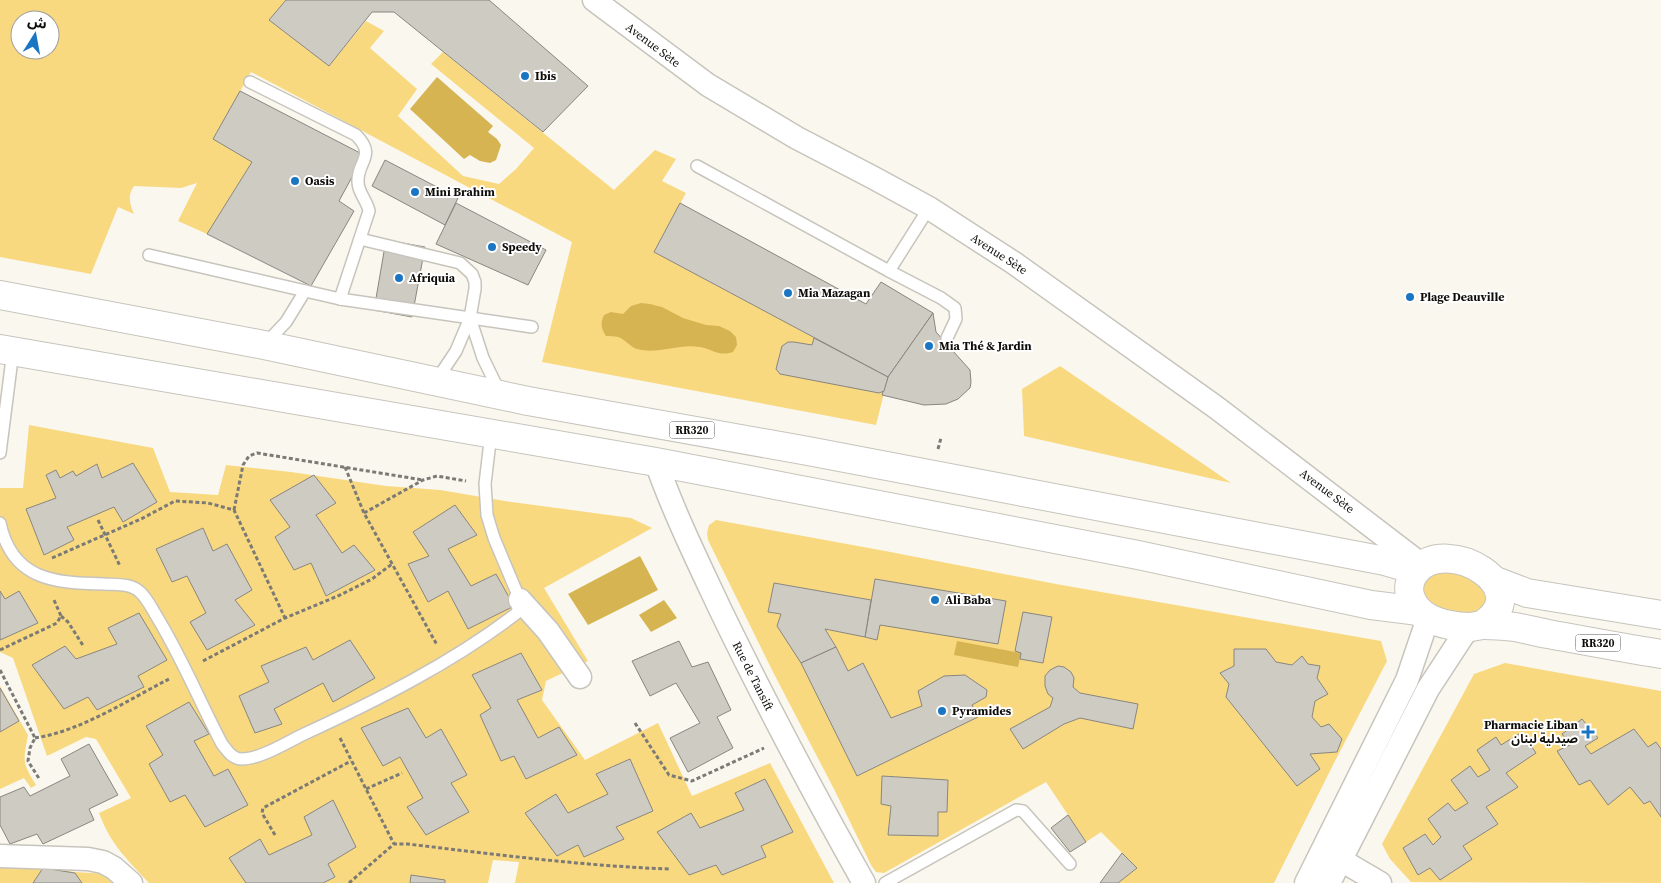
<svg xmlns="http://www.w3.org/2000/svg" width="1661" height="883" viewBox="0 0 1661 883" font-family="'Source Serif 4','Noto Sans Arabic',serif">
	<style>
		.green { fill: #f9d980; fill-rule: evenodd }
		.water { fill: #d6b452 }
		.building { fill: #cecbc3; stroke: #89867f }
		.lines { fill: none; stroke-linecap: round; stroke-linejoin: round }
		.lane-casing { stroke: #c7c4bc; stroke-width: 14 }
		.street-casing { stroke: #c7c4bc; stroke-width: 25 }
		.highway-casing { stroke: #c7c4bc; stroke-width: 30 }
		.path { stroke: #7c7a74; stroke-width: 3; stroke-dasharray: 4 2.5; stroke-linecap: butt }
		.lane { stroke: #fff; stroke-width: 11 }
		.street { stroke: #fff; stroke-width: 22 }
		.highway { stroke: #fff; stroke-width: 28 }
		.poi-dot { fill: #1a76c3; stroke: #fff; stroke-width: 2 }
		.labels { text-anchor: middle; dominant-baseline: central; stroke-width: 4; stroke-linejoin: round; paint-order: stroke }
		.shield { fill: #fff; stroke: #565654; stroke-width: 1 }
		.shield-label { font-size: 11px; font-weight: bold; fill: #0e0d0a }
		.street-label { font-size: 12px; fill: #0e0d0a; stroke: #fff }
		.poi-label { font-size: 12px; font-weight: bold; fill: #0e0d0a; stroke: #fff; text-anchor: start }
	</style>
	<rect width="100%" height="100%" fill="#faf7ef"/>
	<g class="green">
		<path d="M0 0H286L270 19 329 66 366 21 384 31 370 48 417 89 398 116 463 176 499 184 516 169 534 148 431 64 443 52 614 190 655 150 676 159 662 181 686 193 654 252 888 377 876 425 542 362 572 242 251 72 213 139 252 162 207 234 178 221 197 183 181 188 134 186C127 196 130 204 134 214L118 207 91 274 0 257ZM20 20H50V50H20Z"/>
		<path d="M1060 366 1231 483 1024 436 1022 389Z"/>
		<path d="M29 425 153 448 170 492 218 495 226 465 291 472 386 486 440 490 505 501 631 518 652 528 544 588 588 661 546 681 542 700 585 760 658 723 692 796 770 763 834 883H515L519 862 493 860 488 883H149C126 858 111 845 99 813L131 798 96 739 86 737 47 756 13 658 0 652V488H23Z"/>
		<path d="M716 520 880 550 1056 584 1381 641 1387 661 1334 763 1274 883H1118L1137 868 1101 832 1086 842 1046 782 884 873 876 872 871 865 835 791 773 672 708 540 707 533 709 525ZM774 583 871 600 865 637 825 629 836 647 777 626 781 614 768 611Z"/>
		<path d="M1434 570 1459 573 1481 583 1490 600 1472 618 1435 610 1417 589Z"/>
		<path d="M1505 663 1661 691V883L1411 882 1390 859 1382 844 1474 674Z"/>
		<path d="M0 686 28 735C23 762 22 762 36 785L31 788 24 778 0 789Z"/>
		<path d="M0 865 43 868 75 872 107 874 119 883H0Z"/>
	</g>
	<g class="water">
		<path d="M437 77 493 126 488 132 497 139 501 145 496 160 490 163 480 161 470 155 464 159 410 109Z"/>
		<path d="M641 303 650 304 662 307 683 318 706 325 719 326 730 331 736 337 737 345 733 352C718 357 713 349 700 347 679 343 658 355 637 349 630 347 625 339 618 337 614 336 610 336 606 336 601 328 600 324 604 315L611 312 623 314 631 306Z"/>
		<path d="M640 556 658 590 588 625 568 594Z"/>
		<path d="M664 600 677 618 651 632 639 615Z"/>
		<path d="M957 641 1021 653 1018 667 954 655Z"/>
	</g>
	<g class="building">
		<path d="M286 0H489L588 86 543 132 394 12H372L329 66 269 20Z"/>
		<path d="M240 91 364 155 339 201 354 211 311 286 207 234 252 162 213 139Z"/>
		<path d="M385 160 458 198 445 225 372 186Z"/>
		<path d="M456 203 546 250 528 285 436 244Z"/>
		<path d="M680 203 866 304 881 282 933 313 888 377 654 252Z"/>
		<path d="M386 240 425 247 412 317 374 310Z"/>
		<path d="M933 313 936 332 970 370 971 382 970 388 958 399 946 404 924 405 882 395 888 377Z"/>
		<path d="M814 338 888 377 884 391 879 393 780 374 776 369 782 346 788 342H794L812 345Z"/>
		<path d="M133 463 157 502 123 522 114 507 67 527 74 540 44 555 26 509 56 498 46 475 56 470 60 478 73 471 76 476 97 464 102 478Z"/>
		<path d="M314 475 336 503 316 515 342 553 354 545 375 570 326 596 311 563 294 570 275 537 290 527 270 500Z"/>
		<path d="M455 505 477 535 448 549 471 586 496 574 514 606 468 629 448 591 428 602 408 564 429 556 413 532Z"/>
		<path d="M203 528 213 551 227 544 252 590 235 600 255 625 207 650 190 622 206 613 187 576 172 582 156 549Z"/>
		<path d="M875 579 1006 601 998 644 880 625 877 640 865 637Z"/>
		<path d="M774 583 871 600 865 637 825 629 836 647 801 663 777 626 781 614 768 612Z"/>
		<path d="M0 591 5 599 19 591 38 623 0 640Z"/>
		<path d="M1023 612 1052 617 1043 663 1020 659 1021 653 1015 651Z"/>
		<path d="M139 613 167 660 138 676 144 687 97 710 88 697 64 709 32 665 65 646 76 659 117 644 108 628Z"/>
		<path d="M350 640 375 678 333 702 323 683 274 709 282 724 255 733 239 696 269 682 261 666 306 647 313 660Z"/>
		<path d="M679 641 692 667 708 662 731 710 717 717 733 748 688 772 670 738 700 723 676 683 650 696 632 661Z"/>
		<path d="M836 647 848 671 863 663 891 718 922 706 918 691 944 676 965 675 987 690 986 697 972 705 978 717 857 776 801 663Z"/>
		<path d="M1234 649H1266L1276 662 1292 665 1302 656 1308 664 1320 666 1317 678 1328 694 1315 701 1312 717 1321 727 1329 724 1342 739 1337 752 1310 754 1320 769 1297 786 1226 697 1229 684 1220 673 1234 666Z"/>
		<path d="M521 653 542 690 517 700 538 738 559 727 577 755 526 779 514 756 501 761 480 715 491 708 472 675Z"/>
		<path d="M1058 666 1064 667 1071 672 1074 678 1073 687 1080 693 1138 704 1133 729 1080 718 1064 724 1023 749 1010 729 1050 707 1053 698 1048 694 1045 686V676L1050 670Z"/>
		<path d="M0 688 19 721 0 732Z"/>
		<path d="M189 702 209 734 194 741 214 776 228 769 248 805 205 827 185 795 170 802 149 764 163 755 146 726Z"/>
		<path d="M408 708 426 738 441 729 467 775 451 783 469 812 426 835 407 807 423 798 400 757 383 766 361 728Z"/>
		<path d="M1582 719 1598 738 1585 746 1591 754 1634 729 1648 747 1656 742 1661 749V817L1650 801 1644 804 1630 787 1608 805 1590 780 1579 785 1557 751 1570 745 1562 734Z"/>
		<path d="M1522 732 1536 753 1506 773 1518 787 1486 807 1498 824 1463 846 1472 859 1440 880 1430 868 1418 875 1403 848 1425 834 1433 845 1441 837 1428 819 1448 803 1455 811 1468 803 1451 780 1470 766 1478 777 1490 770 1477 750 1496 737 1501 745Z"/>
		<path d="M89 744 118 795 89 809 94 820 43 844 37 834 10 844 0 825V797L24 787 30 796 70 776 61 759Z"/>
		<path d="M630 759 653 811 616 827 624 839 584 857 578 845 557 856 525 813 556 794 568 813 608 794 596 774Z"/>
		<path d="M882 776 948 780 947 812H938V836L888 835 891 806 881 804Z"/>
		<path d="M765 779 793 832 761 846 766 857 722 875 716 865 689 875 657 832 691 813 700 828 744 810 735 793Z"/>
		<path d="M333 800 356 847 328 864 335 877 323 883H246L229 858 260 839 269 855 312 835 304 817Z"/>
		<path d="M1068 815 1086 842 1070 852 1051 828Z"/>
		<path d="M1122 853 1137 868 1118 883H1100Z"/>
		<path d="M43 868 75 873 82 883H33Z"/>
		<path d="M411 875 445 880V883H410Z"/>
	</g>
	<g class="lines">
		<defs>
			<g id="lane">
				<path d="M250 82 356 135C377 156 357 161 358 182 358 193 367 200 369 211L340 299"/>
				<path d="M697 166 889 271 929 208"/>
				<path d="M360 239 460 263 472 274 475 282V289L470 318 456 351 436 381"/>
				<path d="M149 255 340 299 532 327"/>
				<path d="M889 271 941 298 955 308 956 319 947 338"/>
				<path d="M470 318 483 358 500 393"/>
				<path d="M266 343 286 322 305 291"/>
				<path d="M0 453 13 351"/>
				<path d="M0 523C12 580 54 583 104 584 115 585 131 583 140 592 147 598 152 609 157 617 182 658 200 702 222 744 227 750 232 759 242 759 260 759 286 743 302 735 376 701 452 663 517 613L520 600 494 538 487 515 485 484 491 433"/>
				<path d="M885 883 1016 810 1023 811 1070 864"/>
			</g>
			<g id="street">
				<path d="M594 0 708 85 797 138 872 177 929 208 1014 263 1217 408 1422 565"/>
				<path d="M656 462C674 513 698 562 721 611 766 704 814 794 864 883"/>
				<path d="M520 600 548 631 580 677"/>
				<path d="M1329 853 1380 883"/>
				<path d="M0 856 88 859 103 862 114 868 131 883"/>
				<path d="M1306 883 1407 680 1428 618"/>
				<path d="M1329 883 1428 689 1462 637 1470 627"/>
			</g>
			<g id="highway">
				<path d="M0 295 264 345 528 401 808 451 1385 561 1416 570"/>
				<path d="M0 349 656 462 1138 555 1371 605 1419 611"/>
				<path d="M1493 580 1527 593 1661 615"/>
				<path d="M1482 625C1539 588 1447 534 1416 571 1402 587 1411 609 1429 618 1440 624 1457 627 1469 627 1474 627 1479 625 1484 625 1494 625 1505 626 1515 627 1526 629 1537 632 1548 634 1586 641 1623 648 1661 654"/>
			</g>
		</defs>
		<use href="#lane" class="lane-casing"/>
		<use href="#street" class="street-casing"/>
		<use href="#highway" class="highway-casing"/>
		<g class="path">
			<path d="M938 449 941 438"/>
			<path d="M345 467 364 513 437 645"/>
			<path d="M234 510 243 465 249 456 257 453 423 480"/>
			<path d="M364 513 423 480 437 476 466 481"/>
			<path d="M98 520 120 566"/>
			<path d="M52 558 141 519 175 501 208 503 234 510 285 618"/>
			<path d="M61 616 68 622 84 647"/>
			<path d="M0 650 57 623 61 616 54 600"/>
			<path d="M203 661 285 618 340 595 372 579 392 564"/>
			<path d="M0 670 35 738 30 748 28 761 40 780"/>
			<path d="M635 723 669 775 692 781 764 748"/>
			<path d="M35 738C81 731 128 700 169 679"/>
			<path d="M340 738 394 844"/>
			<path d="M366 789 402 773"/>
			<path d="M275 835 262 813 263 808 351 761"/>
			<path d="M349 883 394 844H407C494 854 582 866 670 869"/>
		</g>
		<use href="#lane" class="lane"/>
		<use href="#street" class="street"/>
		<use href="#highway" class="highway"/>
	</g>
	<g class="poi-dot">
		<circle cx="525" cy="76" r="5"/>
		<circle cx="295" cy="181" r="5"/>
		<circle cx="415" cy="192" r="5"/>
		<circle cx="492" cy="247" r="5"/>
		<circle cx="399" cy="278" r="5"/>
		<circle cx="788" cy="293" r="5"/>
		<circle cx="1410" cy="297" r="5"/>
		<circle cx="929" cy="346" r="5"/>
		<circle cx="935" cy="600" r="5"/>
		<circle cx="942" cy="711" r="5"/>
		<path d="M1585.5 724.5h5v5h5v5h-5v5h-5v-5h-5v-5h5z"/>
	</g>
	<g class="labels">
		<g class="shield">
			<rect x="669.5" y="421.5" width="45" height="17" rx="4"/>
			<rect x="1575.5" y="634.5" width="45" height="17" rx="4"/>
		</g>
		<g class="shield-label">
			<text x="692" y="430">RR320</text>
			<text x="1598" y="643">RR320</text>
		</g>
		<g class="street-label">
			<text transform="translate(653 45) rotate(37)">Avenue Sète</text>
			<text transform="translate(999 254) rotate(33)">Avenue Sète</text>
			<text transform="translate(1327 491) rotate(37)">Avenue Sète</text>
			<text transform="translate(753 676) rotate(63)">Rue de Tansift</text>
		</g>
		<g class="poi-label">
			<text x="535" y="76">Ibis</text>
			<text x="305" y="181">Oasis</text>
			<text x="425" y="192">Mini Brahim</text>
			<text x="502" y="247">Speedy</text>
			<text x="409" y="278">Afriquia</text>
			<text x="798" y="293">Mia Mazagan</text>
			<text x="1420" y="297">Plage Deauville</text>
			<text x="939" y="346">Mia Thé &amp; Jardin</text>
			<text x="945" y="600">Ali Baba</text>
			<text x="952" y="711">Pyramides</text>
			<text x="1578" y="725" text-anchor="end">Pharmacie Liban<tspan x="1578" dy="14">صيدلية لبنان</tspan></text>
		</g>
	</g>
	<g transform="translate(35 35) rotate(11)"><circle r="24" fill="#ffffff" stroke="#9f9e9d"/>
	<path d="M0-4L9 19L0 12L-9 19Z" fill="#1a76c3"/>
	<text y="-8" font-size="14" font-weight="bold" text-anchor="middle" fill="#0e0d0a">ش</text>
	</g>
</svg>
